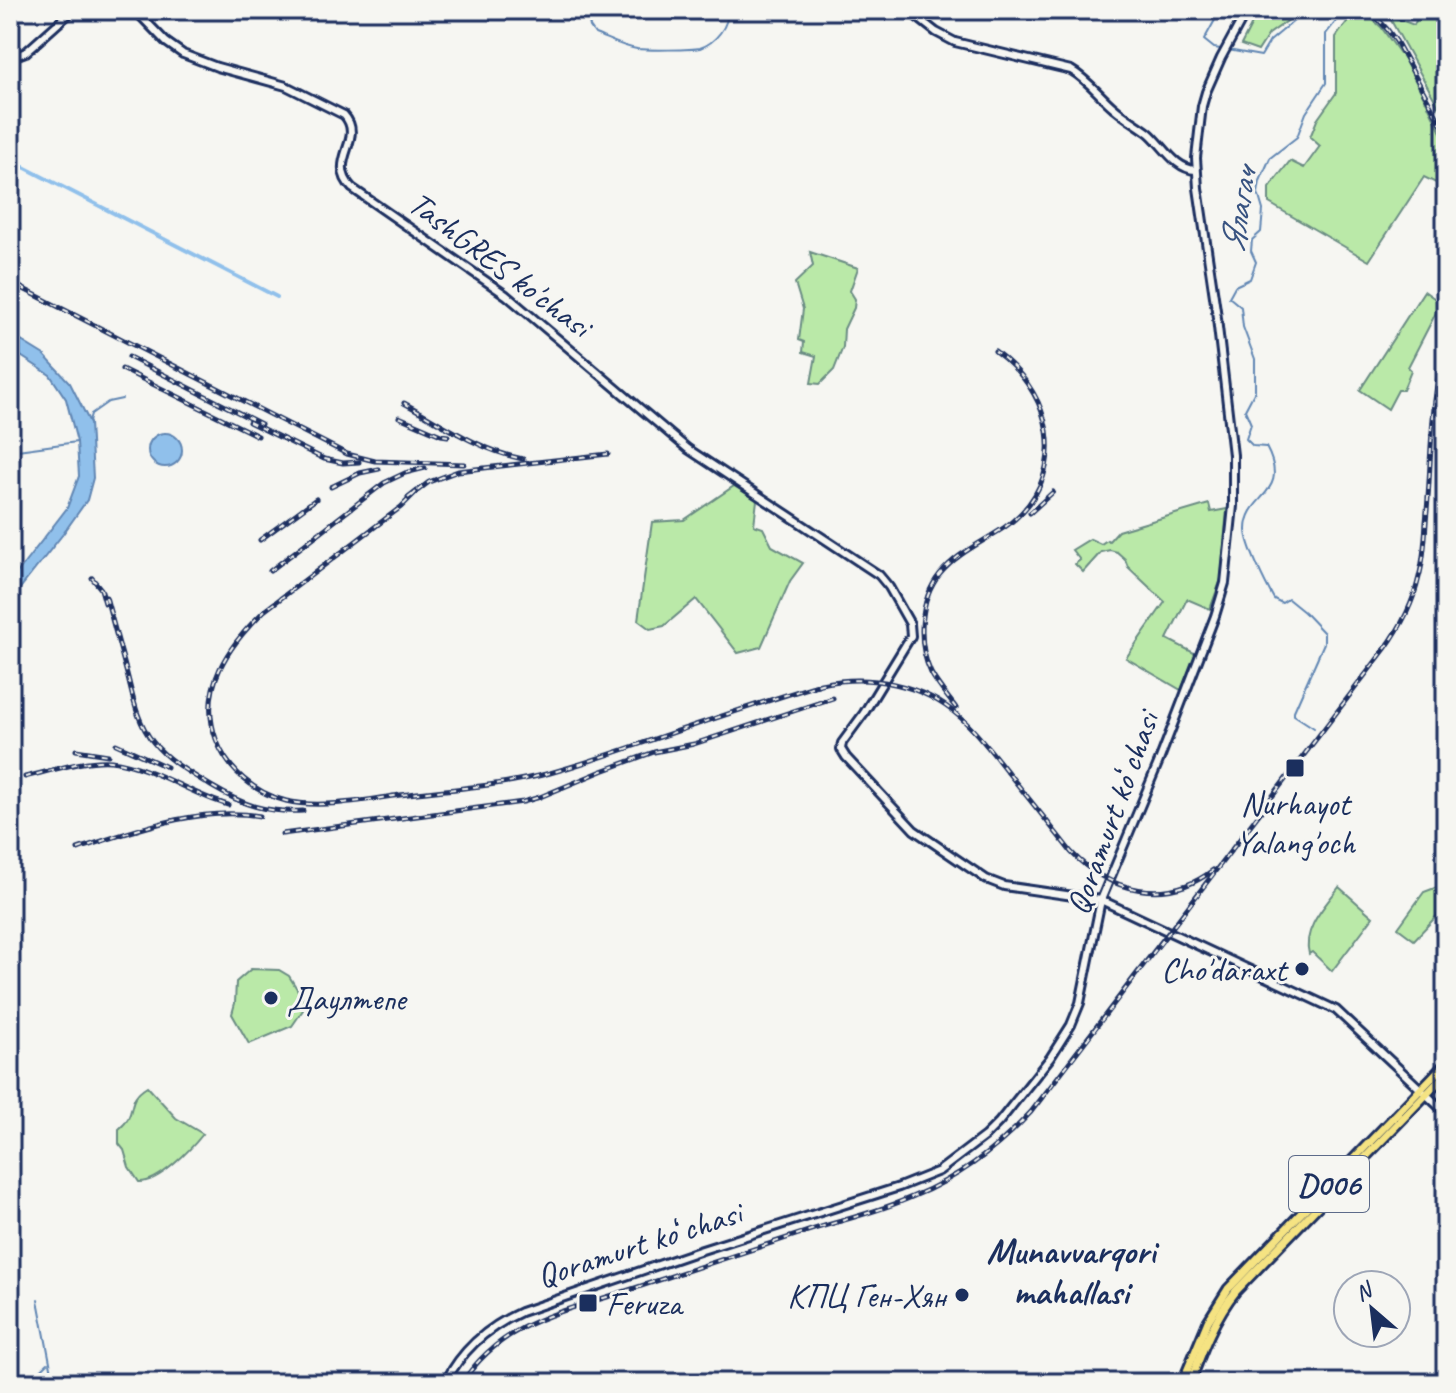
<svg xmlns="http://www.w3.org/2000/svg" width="1456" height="1393" viewBox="0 0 1456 1393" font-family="Caveat,sans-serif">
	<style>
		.green { fill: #bae9a8; stroke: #6a8c83; stroke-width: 2 }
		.water { fill: #90c0eb; stroke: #6186b3; stroke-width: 2 }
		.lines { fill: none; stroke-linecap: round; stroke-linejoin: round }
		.stream { stroke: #6186b3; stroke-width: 2 }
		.canal { stroke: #90c0eb; stroke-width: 4 }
		.secondary-casing { stroke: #1b2f5e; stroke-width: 12 }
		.primary-casing { stroke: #1b2f5e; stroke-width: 13 }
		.secondary { stroke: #f6f6f2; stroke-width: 6 }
		.primary { stroke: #f5e382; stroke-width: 7 }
		.rail-casing { stroke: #1b2f5e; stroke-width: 5 }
		.rail { stroke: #f6f6f2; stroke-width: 2; stroke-dasharray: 6; stroke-linecap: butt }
		.poi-dot { fill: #1b2f5e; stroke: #f6f6f2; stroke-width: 3 }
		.labels { text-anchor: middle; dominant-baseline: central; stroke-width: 6; stroke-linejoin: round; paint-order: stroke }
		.shield { fill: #f6f6f2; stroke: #5d6b8a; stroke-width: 2 }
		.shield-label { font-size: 32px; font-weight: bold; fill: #1b2f5e }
		.street-label { font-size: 34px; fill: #1b2f5e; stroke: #f6f6f2 }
		.poi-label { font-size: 34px; fill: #1b2f5e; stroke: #f6f6f2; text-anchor: end }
		.water-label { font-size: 36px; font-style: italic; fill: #385381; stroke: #f6f6f2 }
		.neighbourhood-label { font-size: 36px; font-weight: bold; fill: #1b2f5e; stroke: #f6f6f2 }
	</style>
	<rect width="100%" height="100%" fill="#f6f6f2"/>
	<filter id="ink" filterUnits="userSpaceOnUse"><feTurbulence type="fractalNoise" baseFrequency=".0125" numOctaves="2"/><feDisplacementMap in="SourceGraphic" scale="16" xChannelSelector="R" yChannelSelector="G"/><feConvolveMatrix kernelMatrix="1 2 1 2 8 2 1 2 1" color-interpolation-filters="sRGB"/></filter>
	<g filter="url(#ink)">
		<g class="green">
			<path d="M1259 10H1303L1269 34 1258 51 1241 45Z"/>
			<path d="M1351 10H1362L1381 27 1404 59 1428 105 1446 143V188L1424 177 1369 261 1269 203V188L1290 161 1304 168 1320 146 1310 137 1317 120 1336 93V37L1349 19Z"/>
			<path d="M1421 10H1446V120L1388 15 1414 25Z"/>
			<path d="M810 252 858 268 850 291 855 299 854 308 844 329 843 347 834 370 820 384 811 383 816 356 803 352 804 342 799 340 803 309 795 283 813 266Z"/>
			<path d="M1424 291 1441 303 1408 367 1411 370 1403 390H1398L1388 409 1360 390Z"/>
			<path d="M734 486 757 500 754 525 763 528 772 546 803 563 790 581 761 647 738 653 696 599 664 626 650 629 638 620 652 522 684 520Z"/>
			<path d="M1209 504 1211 512 1227 509 1221 579 1210 609 1187 599 1167 639 1196 654 1181 690 1126 658 1165 602 1128 567 1125 559 1117 552 1110 550 1101 552 1083 572 1075 564 1080 560 1072 550 1090 539 1101 544 1107 540 1109 541 1118 531Z"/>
			<path d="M1440 886 1446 893V906L1414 940 1398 928 1424 892Z"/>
			<path d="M1339 887 1373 917 1332 971 1312 952 1309 954C1302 929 1325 906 1339 887Z"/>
			<path d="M251 969 279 970 289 976 304 1000 303 1010 292 1026 249 1044 232 1014 235 1003 236 982Z"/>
			<path d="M147 1086 176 1118 203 1134C191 1149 159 1183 139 1182L129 1167 124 1150 119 1144V1129C139 1113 124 1100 147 1086Z"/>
		</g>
		<g class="water">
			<path d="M10 334 44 355 70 383 90 423 93 478 87 500 63 534 10 601V582L67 508 79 476 77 442 66 399 50 375 10 349Z"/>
			<circle cx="165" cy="450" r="17"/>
		</g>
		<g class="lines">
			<g class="stream">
				<path d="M587 10 590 27 595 34C608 39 623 47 637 49 647 50 691 50 700 48 715 43 730 25 727 10"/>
				<path d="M1221 49 1214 48 1204 40 1215 20 1231 15 1237 10"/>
				<path d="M1228 50 1261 56 1270 41 1307 10"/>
				<path d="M89 421 91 414 108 402 122 399"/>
				<path d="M10 451 77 442"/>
				<path d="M1314 728 1294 715V711L1324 643V633L1304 612 1288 599 1282 603 1274 599C1266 585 1246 545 1246 530 1246 493 1292 496 1266 447L1253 446 1246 439 1251 424 1245 410 1255 391V359L1243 327 1241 307 1229 297 1235 286 1250 279 1256 262 1251 251 1252 240 1261 232 1263 210 1258 193 1260 181 1270 158 1297 137 1306 113 1326 83V34L1341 15V10"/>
				<path d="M38 1300 54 1383"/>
				<path d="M27 1383 48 1363"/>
			</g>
			<path class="canal" d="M10 160 277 297"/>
			<defs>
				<g id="secondary">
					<path d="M135 10 166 42 183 54 217 67 286 86 344 115C366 139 326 161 352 188L506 295 688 449 879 575 889 587 910 624 911 636 864 713 842 743 841 749 846 757 914 830 986 879 1004 886 1101 900 1336 1010 1446 1113"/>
					<path d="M908 10 936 32 955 42 1071 70C1087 79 1099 95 1113 107 1124 117 1137 124 1149 133 1164 146 1175 169 1196 170"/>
					<path d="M10 53 18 55 26 52 73 10"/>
					<path d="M445 1383C461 1351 488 1327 521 1312L699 1251 899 1187 939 1171 985 1136 999 1122 1050 1058 1071 1025 1080 1003 1101 900 1159 761 1215 616 1225 583 1233 506V455L1216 310 1198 188 1196 158 1202 106 1206 92 1221 58 1247 10"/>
				</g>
				<g id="primary">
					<path d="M1182 1383 1208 1321 1228 1289 1446 1063"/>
					<path d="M1190 1383C1202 1351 1214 1318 1236 1291L1446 1074"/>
				</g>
			</defs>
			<use href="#secondary" class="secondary-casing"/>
			<use href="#primary" class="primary-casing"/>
			<use href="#secondary" class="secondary"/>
			<use href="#primary" class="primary"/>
			<defs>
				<g id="rail">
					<path d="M1370 10 1387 29 1396 41 1446 133"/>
					<path d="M10 282 347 454 375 461 464 464"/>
					<path d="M129 357 261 424"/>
					<path d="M122 369 258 436"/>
					<path d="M404 403C441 423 480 451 523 459"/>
					<path d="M399 417 441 435 448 436"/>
					<path d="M249 422 324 459 343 463 359 462"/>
					<path d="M331 487 360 473 379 469"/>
					<path d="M416 492 401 507 264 611C228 646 198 688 216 739 227 770 255 793 286 801 319 809 367 800 400 795 450 789 502 786 550 773 579 765 608 755 637 745 698 724 759 703 821 684 870 674 922 683 961 718 979 734 994 755 1009 774 1030 800 1051 826 1071 852 1109 892 1167 906 1213 870"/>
					<path d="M408 498 429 482 458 471 608 454"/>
					<path d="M1030 513 1053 492"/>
					<path d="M260 540 316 499"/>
					<path d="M270 571 384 483 405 473 425 468"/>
					<path d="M92 578 101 589 105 603"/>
					<path d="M106 597C113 622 120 648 127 674 133 697 137 722 153 742 168 761 190 773 211 786 243 805 266 813 303 811"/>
					<path d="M956 708C948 697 938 686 931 673 917 643 919 600 940 574 957 553 983 542 1005 527 1036 505 1053 470 1047 431 1041 397 1023 372 995 351"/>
					<path d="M116 744 167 767"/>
					<path d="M76 750 108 755"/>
					<path d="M25 777C52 771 83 759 111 761 153 766 189 794 228 805"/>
					<path d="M282 834 523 802 540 797 602 771 654 752 694 744 833 698"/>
					<path d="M78 849C136 830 199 806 260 816"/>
					<path d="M462 1383C501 1322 562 1312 626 1291 686 1271 745 1252 805 1232 841 1220 879 1212 914 1196 960 1177 998 1148 1031 1112 1150 958 1267 803 1385 649 1401 627 1413 604 1419 577 1424 559 1425 541 1426 522 1432 463 1429 402 1446 345"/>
				</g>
			</defs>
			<use href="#rail" class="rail-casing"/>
			<use href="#rail" class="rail"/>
		</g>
	</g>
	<g class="poi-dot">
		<rect x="1285" y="758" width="20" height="20" rx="4"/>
		<circle cx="1302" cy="969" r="8"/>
		<circle cx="271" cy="998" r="8"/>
		<circle cx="962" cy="1295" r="8"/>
		<rect x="578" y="1293" width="20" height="20" rx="4"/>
	</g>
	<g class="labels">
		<rect class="shield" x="1289" y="1156" width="80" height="56" rx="6"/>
		<g class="shield-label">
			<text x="1329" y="1184">D006</text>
		</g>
		<g class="street-label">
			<text transform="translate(500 264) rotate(37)">TashGRES ko'chasi</text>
			<text transform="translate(1112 813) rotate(-70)">Qoramurt koʻchasi</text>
			<text transform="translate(639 1244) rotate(-18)">Qoramurt koʻchasi</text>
		</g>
		<g class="poi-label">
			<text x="1295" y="803" text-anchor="middle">Nurhayot<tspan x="1295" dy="39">Yalang'och</tspan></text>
			<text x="1286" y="969">Cho'daraxt</text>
			<text x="287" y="998" text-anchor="start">Даултепе</text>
			<text x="946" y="1295">КПЦ Ген-Хян</text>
			<text x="606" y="1303" text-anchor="start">Feruza</text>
		</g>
		<g class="water-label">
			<text transform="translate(1238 211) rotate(-81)">Ялагач</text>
		</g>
		<g class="neighbourhood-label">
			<text x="1071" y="1251">Munavvarqori<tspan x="1071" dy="41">mahallasi</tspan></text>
		</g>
	</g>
	<rect width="1456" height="1393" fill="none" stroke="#f6f6f2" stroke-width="40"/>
	<rect x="20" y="20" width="1416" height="1353" fill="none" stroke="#1b2f5e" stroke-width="3" filter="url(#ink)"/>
	<g transform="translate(1372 1309) rotate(332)"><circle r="38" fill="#f6f6f2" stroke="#9ea6b7" stroke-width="2"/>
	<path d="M0-6L14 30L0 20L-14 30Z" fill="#1b2f5e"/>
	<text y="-12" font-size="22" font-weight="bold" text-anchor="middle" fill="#1b2f5e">N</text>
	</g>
</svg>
